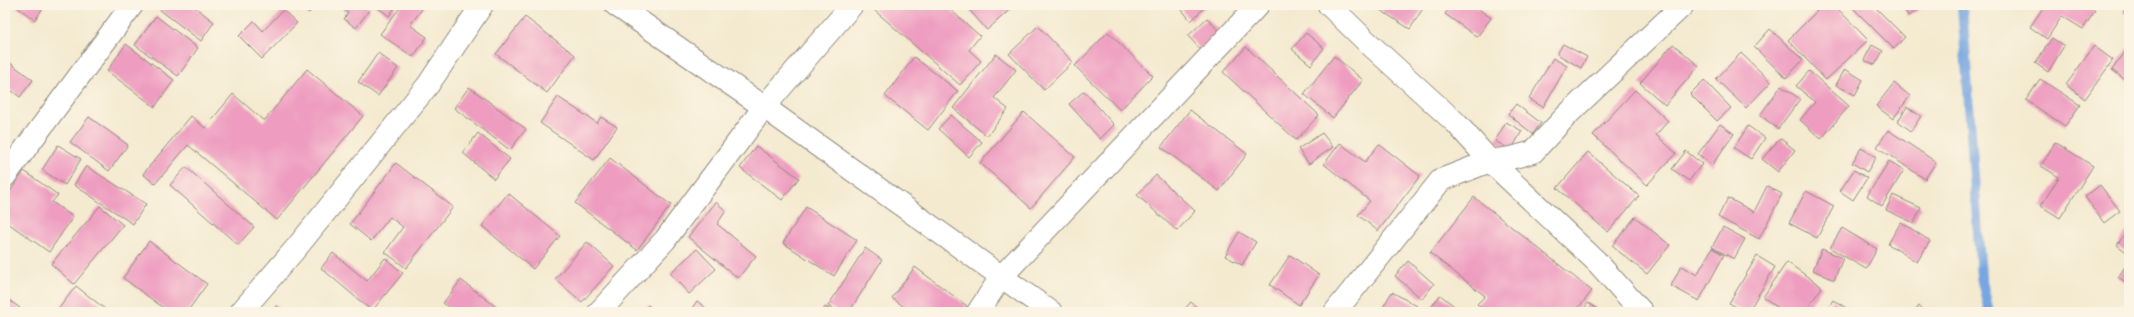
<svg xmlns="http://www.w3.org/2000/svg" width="2134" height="317" viewBox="0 0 2134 317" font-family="Vollkorn,serif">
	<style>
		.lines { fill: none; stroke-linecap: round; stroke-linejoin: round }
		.stream { stroke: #77a6e0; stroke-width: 10 }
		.building { fill: #ee9dc0 }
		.minor-casing { stroke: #908a7e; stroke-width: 24 }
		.trunk-casing { stroke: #908a7e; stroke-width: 24 }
		.minor { stroke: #fff; stroke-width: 22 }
		.trunk { stroke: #fff; stroke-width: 22 }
	</style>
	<rect width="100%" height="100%" fill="#fcf5e5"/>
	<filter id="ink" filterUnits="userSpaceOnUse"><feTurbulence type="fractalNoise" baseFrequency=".025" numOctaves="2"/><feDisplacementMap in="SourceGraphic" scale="8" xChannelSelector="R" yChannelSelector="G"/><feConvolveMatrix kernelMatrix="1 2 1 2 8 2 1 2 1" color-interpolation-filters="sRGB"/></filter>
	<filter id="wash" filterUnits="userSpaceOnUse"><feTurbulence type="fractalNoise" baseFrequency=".012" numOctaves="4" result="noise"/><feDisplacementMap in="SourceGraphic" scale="16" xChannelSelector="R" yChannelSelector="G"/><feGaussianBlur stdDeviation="0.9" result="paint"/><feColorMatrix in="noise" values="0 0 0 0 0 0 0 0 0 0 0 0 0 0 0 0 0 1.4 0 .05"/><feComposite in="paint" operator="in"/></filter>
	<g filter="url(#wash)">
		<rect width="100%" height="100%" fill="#f4ead0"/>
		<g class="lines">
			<path class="stream" d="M1962 5 1981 277 1989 312"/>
		</g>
		<g id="blocks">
			<g class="building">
				<path d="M14 5H45L35 20Z"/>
				<path d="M163 5H192L214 22 201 41 160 10Z"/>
				<path d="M298 5H315L309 13Z"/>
				<path d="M338 5H365L370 9 356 28 344 19 348 13Z"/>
				<path d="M374 5H397L389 16Z"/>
				<path d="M402 5H425L410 25 427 37 413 57 380 34Z"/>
				<path d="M879 5H945L980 36 969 50 981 61 960 85 874 10Z"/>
				<path d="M965 5H1015L987 30Z"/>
				<path d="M1178 5H1207L1191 21Z"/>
				<path d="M1379 5H1425L1410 29 1377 8Z"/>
				<path d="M1452 5H1473L1491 18 1477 37 1445 14Z"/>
				<path d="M1823 5H1834L1868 40 1826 80 1788 40Z"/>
				<path d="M1856 5H1873L1905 37 1894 49 1853 8Z"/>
				<path d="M1902 5H1927L1908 16Z"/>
				<path d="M2045 5H2086L2095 11 2083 29 2062 16 2047 39 2030 27Z"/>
				<path d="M2126 5H2129V14L2124 13Z"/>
				<path d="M283 10 297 23 262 59 239 36 254 21 263 31Z"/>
				<path d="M156 16 198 48 178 76 135 45Z"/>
				<path d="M525 17 575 55 547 93 496 54Z"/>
				<path d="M1207 18 1219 31 1200 49 1188 36Z"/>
				<path d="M1038 26 1073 62 1044 90 1009 54Z"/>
				<path d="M1770 29 1803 60 1786 78 1754 47Z"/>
				<path d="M1108 32 1153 76 1120 110 1075 66Z"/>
				<path d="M1306 33 1324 48 1311 65 1292 49Z"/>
				<path d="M2052 38 2064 46 2048 72 2035 63Z"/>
				<path d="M126 44 174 80 155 107 107 71Z"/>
				<path d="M1563 44 1587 57 1581 68 1557 54Z"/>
				<path d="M1673 44 1699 66 1665 105 1640 83Z"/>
				<path d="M1872 45 1883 51 1875 65 1864 60Z"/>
				<path d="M2094 46 2113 60 2085 99 2066 85Z"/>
				<path d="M1246 47 1319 115 1296 140 1223 72Z"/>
				<path d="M2129 47V81L2128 82 2112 70Z"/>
				<path d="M378 53 398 68 378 96 358 82Z"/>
				<path d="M1741 53 1771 82 1746 108 1716 79Z"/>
				<path d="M996 54 1016 70 994 98 1008 109 987 136 953 108Z"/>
				<path d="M1334 56 1363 80 1333 118 1304 94Z"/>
				<path d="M914 57 958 91 928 130 885 96Z"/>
				<path d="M1553 58 1567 66 1543 107 1529 99Z"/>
				<path d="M5 59 33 80 20 97 5 86Z"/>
				<path d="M307 69 363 116 277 220 188 145 155 184 143 174 191 116 205 128 233 94 264 121Z"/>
				<path d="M1845 69 1863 80 1855 95 1836 85Z"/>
				<path d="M1809 71 1849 106 1821 139 1800 120 1815 102 1796 86Z"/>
				<path d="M2040 79 2080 105 2065 126 2026 100Z"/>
				<path d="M1704 80 1731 108 1717 121 1690 94Z"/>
				<path d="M1894 83 1910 96 1893 119 1876 106Z"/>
				<path d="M1781 86 1800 99 1778 129 1760 115Z"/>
				<path d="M469 87 526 129 510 150 454 108Z"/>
				<path d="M1635 90 1668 121 1656 135 1676 153 1647 185 1593 135Z"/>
				<path d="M1084 91 1114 125 1100 139 1069 104Z"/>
				<path d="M558 97 597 123 601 117 617 127 594 160 540 123Z"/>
				<path d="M1516 104 1541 123 1533 134 1508 114Z"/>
				<path d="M1907 107 1921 116 1911 131 1898 121Z"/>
				<path d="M1190 110 1247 154 1219 191 1161 147Z"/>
				<path d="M1024 112 1075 157 1031 208 980 163Z"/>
				<path d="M951 115 982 142 969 157 938 129Z"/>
				<path d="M89 117 128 145 109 171 70 142Z"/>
				<path d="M1506 122 1522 131 1511 150 1495 141Z"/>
				<path d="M1720 124 1734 134 1712 165 1698 154Z"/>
				<path d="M1748 126 1765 138 1751 159 1734 148Z"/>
				<path d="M1888 130 1936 162 1925 179 1877 147Z"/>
				<path d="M478 133 510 159 494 179 463 153Z"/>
				<path d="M1322 133 1333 147 1309 164 1298 149Z"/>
				<path d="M1780 138 1795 150 1778 172 1762 159Z"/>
				<path d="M2055 142 2093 166 2060 218 2041 206 2059 177 2041 166Z"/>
				<path d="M1340 143 1365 162 1379 144 1420 176 1378 231 1358 215 1370 201 1324 164Z"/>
				<path d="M58 145 81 159 65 185 42 170Z"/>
				<path d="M756 146 799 178 782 200 740 168Z"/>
				<path d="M1861 148 1876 157 1867 172 1852 163Z"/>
				<path d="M1686 151 1702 164 1689 181 1672 169Z"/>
				<path d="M1588 152 1639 196 1608 232 1557 188Z"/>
				<path d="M610 158 671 205 637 250 575 203Z"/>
				<path d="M1889 161 1904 170 1882 206 1867 196Z"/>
				<path d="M396 163 453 207 406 268 385 252 403 227 390 217 371 241 350 224Z"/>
				<path d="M86 166 146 204 133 224 74 185Z"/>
				<path d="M186 167 254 227 238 245 170 185Z"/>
				<path d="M1854 170 1867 178 1853 200 1840 191Z"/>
				<path d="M24 171 58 195 52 202 73 217 49 252 5 221V199Z"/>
				<path d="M1156 175 1195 211 1177 231 1137 195Z"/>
				<path d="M2100 185 2120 211 2104 223 2085 197Z"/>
				<path d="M1767 186 1782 194 1759 239 1718 217 1728 198 1754 212Z"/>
				<path d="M1806 191 1834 206 1817 238 1789 223Z"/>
				<path d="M508 193 560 236 533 269 482 226Z"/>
				<path d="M1893 195 1921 208 1914 223 1886 210Z"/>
				<path d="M1474 197 1592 291 1575 312 1554 310 1553 312H1509L1503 308 1500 312H1487L1477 304 1485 296 1430 253Z"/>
				<path d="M716 202 726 211 717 224 756 256 738 278 688 237Z"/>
				<path d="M100 206 123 225 74 284 51 264Z"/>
				<path d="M806 207 857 240 834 276 783 243Z"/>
				<path d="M1635 217 1670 245 1647 274 1612 246Z"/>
				<path d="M1901 222 1930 241 1917 262 1888 244Z"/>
				<path d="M1723 227 1745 239 1734 259 1712 247Z"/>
				<path d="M1842 228 1877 249 1866 269 1830 248Z"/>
				<path d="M2129 228V254L2117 245Z"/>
				<path d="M1239 232 1256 242 1242 265 1225 256Z"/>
				<path d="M149 241 207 284 187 312H169L123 278Z"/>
				<path d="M587 242 614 266 582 302 555 279Z"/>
				<path d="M865 248 882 260 849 312H838L828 306Z"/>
				<path d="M1712 248 1724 255 1699 301 1671 286 1681 266 1697 275Z"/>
				<path d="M697 249 716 269 689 294 670 273Z"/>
				<path d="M1822 249 1843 258 1834 280 1813 270Z"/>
				<path d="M333 253 367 281 385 258 403 273 372 311 321 268Z"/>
				<path d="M1290 255 1319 275 1299 305 1270 285Z"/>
				<path d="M1757 256 1775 267 1748 312H1745L1729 303Z"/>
				<path d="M1408 261 1434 284 1422 299 1395 276Z"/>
				<path d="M2129 261V285L2118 277Z"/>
				<path d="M1787 262 1822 287 1805 312H1784L1763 297Z"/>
				<path d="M915 267 967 306 963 312H911L892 298Z"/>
				<path d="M461 280 503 312H455L443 303Z"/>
				<path d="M76 286 105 309 103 312H56Z"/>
				<path d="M1392 292 1417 306 1414 312H1380Z"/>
				<path d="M1440 295 1462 312H1428Z"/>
				<path d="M5 297 20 308 17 312H5Z"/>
				<path d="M1833 300 1853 312H1826Z"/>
				<path d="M697 301 711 312H689Z"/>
				<path d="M1191 302 1202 312H1182Z"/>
				<path d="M1588 303 1602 312H1582Z"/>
				<path d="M277 305 283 312H270Z"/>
				<path d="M648 305 656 312H643Z"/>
				<path d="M1763 306 1772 312H1759Z"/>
				<path d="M1919 306 1927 312H1914Z"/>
				<path d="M825 307 833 312H822Z"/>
			</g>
		</g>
	</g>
	<g filter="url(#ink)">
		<use href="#blocks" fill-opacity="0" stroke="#908a7e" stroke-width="1"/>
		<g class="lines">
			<defs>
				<g id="minor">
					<path d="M1329 5 1365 40 1456 123 1490 161 1596 261 1642 312"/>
					<path d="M5 176 132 5"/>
					<path d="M241 312 297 247 428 85 482 5"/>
					<path d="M599 312 665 240 764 107 852 5"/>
					<path d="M978 312 1001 277 1258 5"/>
					<path d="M1335 312 1441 180 1490 161 1511 158 1533 152 1568 114 1683 5"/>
				</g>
				<path id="trunk" d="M616 5 764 107 1051 312"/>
			</defs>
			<use href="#minor" class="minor-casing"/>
			<use href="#trunk" class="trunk-casing"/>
			<use href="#minor" class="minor"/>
			<use href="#trunk" class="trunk"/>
		</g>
	</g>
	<rect width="2134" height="317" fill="none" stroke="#fcf5e5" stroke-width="20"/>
</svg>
